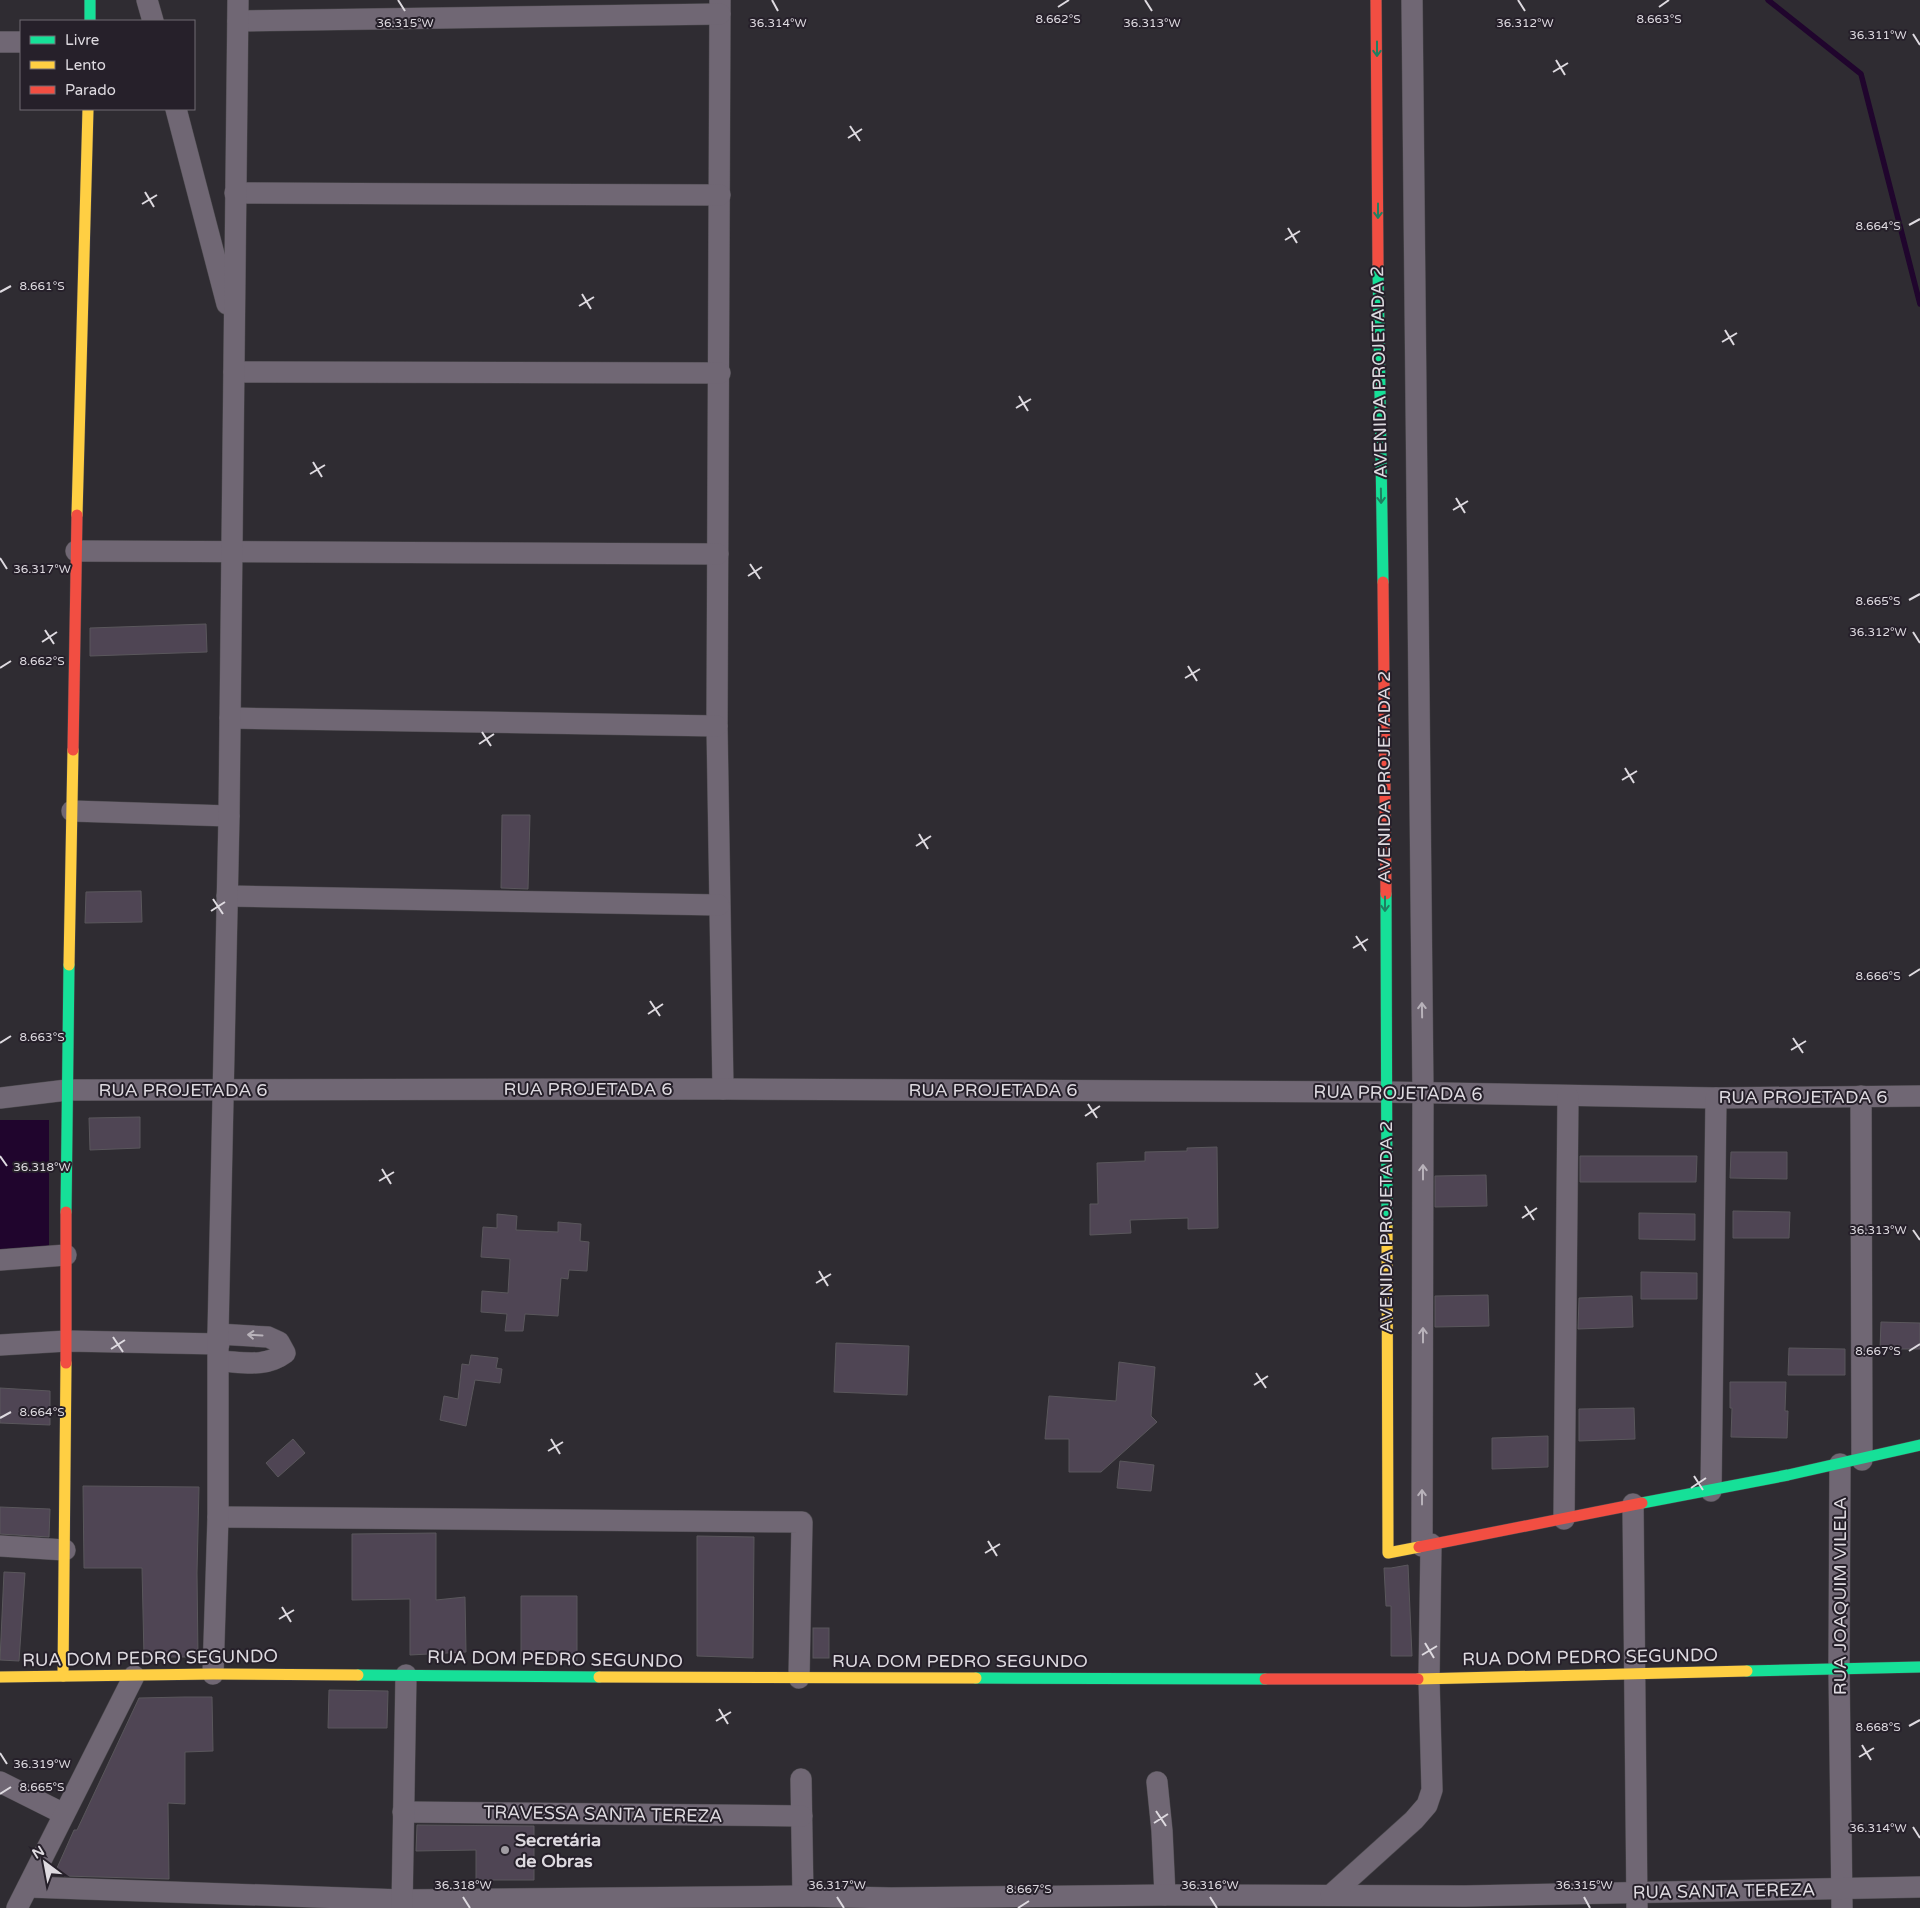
<svg xmlns="http://www.w3.org/2000/svg" width="1920" height="1908" viewBox="0 0 1920 1908" font-family="'Varela Round',sans-serif">
	<style>
		.water { fill: #20052d }
		.lines { fill: none; stroke-linecap: round; stroke-linejoin: round }
		.stream { stroke: #20052d; stroke-width: 5.5 }
		.building { fill: #4f4554; stroke: #5a575c }
		.street-casing { stroke: #4b494d; stroke-width: 22 }
		.fast-casing { stroke: #4b494d; stroke-width: 12 }
		.slow-casing { stroke: #4b494d; stroke-width: 12 }
		.jam-casing { stroke: #4b494d; stroke-width: 12 }
		.street { stroke: #706774; stroke-width: 21 }
		.fast { stroke: #16e098; stroke-width: 11 }
		.slow { stroke: #ffcf43; stroke-width: 11 }
		.jam { stroke: #f24e42; stroke-width: 11 }
		.oneway { stroke: #1e8061 }
		.oneway2 { stroke: #b8b2ba }
		.ticks { fill: none; stroke: #dedae0; stroke-width: 2 }
		.poi-dot { fill: #a19da3; stroke: #26202a; stroke-width: 2 }
		.labels { text-anchor: middle; dominant-baseline: central; stroke-width: 4; stroke-linejoin: round; paint-order: stroke }
		.street-label { font-size: 18px; fill: #dedae0; stroke: #26202a }
		.poi-label { font-size: 18px; font-weight: bold; fill: #dedae0; stroke: #26202a; text-anchor: start }
		.ticks-label { font-size: 12px; text-anchor: middle; fill: #dedae0; stroke: #26202a; stroke-width: 4; stroke-linejoin: round; paint-order: stroke }
	</style>
	<rect width="100%" height="100%" fill="#2f2c32"/>
	<path class="water" d="M0 1120H49V1247L0 1251Z"/>
	<g class="lines">
		<path class="stream" d="M1768 0 1861 74 1920 304"/>
	</g>
	<g class="building">
		<path d="M206 624 207 652 90 656V628Z"/>
		<path d="M502 815H530L528 889 501 888Z"/>
		<path d="M141 891 142 922 85 923 86 892Z"/>
		<path d="M140 1117V1148L90 1150 89 1118Z"/>
		<path d="M1217 1147 1218 1228 1188 1229V1218L1130 1220 1131 1233 1090 1235V1204H1098L1097 1163 1145 1161V1152L1187 1151V1148Z"/>
		<path d="M1731 1152H1787V1179L1730 1178Z"/>
		<path d="M1580 1156H1697L1696 1182H1580Z"/>
		<path d="M1486 1175 1487 1206 1435 1207V1176Z"/>
		<path d="M1733 1211 1790 1212 1789 1238H1733Z"/>
		<path d="M1639 1213 1695 1214V1240L1639 1239Z"/>
		<path d="M497 1214 517 1216 516 1230 558 1232V1222L581 1224 580 1241 589 1242 587 1271 569 1270 568 1279 561 1278 558 1316 525 1314 523 1331H505L507 1314 481 1312 482 1291 508 1293 510 1259 481 1257 483 1227 497 1228Z"/>
		<path d="M1641 1272 1697 1273V1299H1641Z"/>
		<path d="M1488 1295 1489 1326 1435 1327V1296Z"/>
		<path d="M1632 1296 1633 1327 1578 1329 1579 1298Z"/>
		<path d="M1881 1322 1920 1323V1349H1880Z"/>
		<path d="M836 1343 909 1346 907 1395 834 1392Z"/>
		<path d="M1789 1348 1845 1349V1375H1788Z"/>
		<path d="M471 1355 498 1358 496 1368 502 1369 500 1383 475 1380 466 1426 440 1420 444 1396 458 1399 462 1364 469 1365Z"/>
		<path d="M1119 1362 1155 1367 1151 1416 1157 1422 1101 1472H1069V1439H1045L1049 1396 1116 1401Z"/>
		<path d="M1730 1382H1786L1785 1411H1788L1787 1438 1731 1437 1732 1408H1730Z"/>
		<path d="M0 1388 50 1391V1425L0 1423Z"/>
		<path d="M1634 1408 1635 1439 1579 1441V1409Z"/>
		<path d="M1548 1436V1467L1492 1469V1438Z"/>
		<path d="M293 1439 305 1453 278 1477 266 1463Z"/>
		<path d="M1120 1461 1154 1465 1151 1491 1117 1488Z"/>
		<path d="M83 1486 199 1487 197 1573 198 1657H144L142 1568H84Z"/>
		<path d="M0 1507 50 1509 49 1537 0 1534Z"/>
		<path d="M436 1533V1600L465 1597 466 1652 410 1655V1599L352 1600V1534Z"/>
		<path d="M697 1536 754 1537 753 1658 697 1656Z"/>
		<path d="M1408 1565 1412 1656H1391V1606H1386L1384 1568H1391Z"/>
		<path d="M4 1572 25 1573 19 1661 0 1660Z"/>
		<path d="M521 1596H577V1661L521 1660Z"/>
		<rect x="813" y="1628" width="16" height="30"/>
		<path d="M329 1690 388 1691 387 1728H328Z"/>
		<path d="M184 1697H212L213 1751 185 1752V1804L168 1803 169 1879 64 1876 57 1868 74 1830H77L139 1698Z"/>
		<path d="M417 1825 534 1826V1880H476V1850L416 1851Z"/>
	</g>
	<g class="lines">
		<defs>
			<g id="street">
				<path d="M147 0 153 21"/>
				<path d="M720 0 717 726 723 1089"/>
				<path d="M1412 0 1423 1093 1422 1546"/>
				<path d="M238 21 720 14"/>
				<path d="M0 42H21"/>
				<path d="M176 109 227 304"/>
				<path d="M235 193 720 195"/>
				<path d="M234 372 720 373"/>
				<path d="M76 551 718 554"/>
				<path d="M230 718 717 726"/>
				<path d="M72 811 229 816"/>
				<path d="M227 896 719 905"/>
				<path d="M1861 1096 1862 1460"/>
				<path d="M0 1098 67 1090 723 1089 1386 1092 1716 1098 1920 1096"/>
				<path d="M0 1260 66 1255"/>
				<path d="M218 1334 268 1337 279 1342 285 1353C265 1368 243 1362 219 1361"/>
				<path d="M0 1345 67 1341 219 1344"/>
				<path d="M1840 1464 1839 1668 1842 1908"/>
				<path d="M1711 1491 1716 1098"/>
				<path d="M1633 1504 1637 1908"/>
				<path d="M218 1517 802 1522 799 1678"/>
				<path d="M1564 1519 1568 1096"/>
				<path d="M0 1546 65 1550"/>
				<path d="M213 1674 218 1517V1334L229 816 238 0"/>
				<path d="M801 1779 803 1896"/>
				<path d="M0 1782 64 1814"/>
				<path d="M1157 1782 1162 1831 1165 1895"/>
				<path d="M403 1812 802 1816"/>
				<path d="M28 1887 402 1900 803 1896 891 1898 1165 1895 1465 1896 1920 1887"/>
				<path d="M1331 1895 1414 1820 1427 1805 1432 1790 1429 1679 1431 1544"/>
				<path d="M17 1908 134 1676"/>
				<path d="M402 1908 406 1675"/>
			</g>
			<g id="fast">
				<path d="M90 0V21"/>
				<path d="M1378 266 1383 582"/>
				<path d="M1386 894 1387 1226"/>
				<path d="M66 1212 69 965"/>
				<path d="M1642 1503 1788 1475 1920 1445"/>
				<path d="M1747 1671 1920 1667"/>
				<path d="M358 1675 599 1677"/>
				<path d="M976 1678 1265 1679"/>
			</g>
			<g id="slow">
				<path d="M77 515 88 109"/>
				<path d="M69 965 73 750"/>
				<path d="M1387 1226 1388 1553 1419 1547"/>
				<path d="M63 1676 66 1363"/>
				<path d="M0 1677 213 1674 358 1675"/>
				<path d="M599 1677 976 1678"/>
				<path d="M1418 1679 1747 1671"/>
			</g>
			<g id="jam">
				<path d="M1376 0 1378 266"/>
				<path d="M1383 582 1386 894"/>
				<path d="M73 750 77 515"/>
				<path d="M66 1363V1212"/>
				<path d="M1419 1547 1642 1503"/>
				<path d="M1265 1679H1418"/>
			</g>
		</defs>
		<use href="#street" class="street-casing"/>
		<use href="#fast" class="fast-casing"/>
		<use href="#slow" class="slow-casing"/>
		<use href="#jam" class="jam-casing"/>
		<use href="#street" class="street"/>
		<use href="#fast" class="fast"/>
		<use href="#slow" class="slow"/>
		<use href="#jam" class="jam"/>
	</g>
	<defs><path id="oneway-shaft" d="M-6 0H5M1.5-3L5.5 0L1.5 3" fill="none" stroke-width="1.6" stroke-linecap="round" stroke-linejoin="round" transform="scale(1.25)"/></defs>
	<g class="oneway">
		<use href="#oneway-shaft" transform="translate(1377 49) rotate(90)"/>
		<use href="#oneway-shaft" transform="translate(1378 211) rotate(90)"/>
		<use href="#oneway-shaft" transform="translate(1381 496) rotate(89)"/>
		<use href="#oneway-shaft" transform="translate(1385 904) rotate(90)"/>
	</g>
	<g class="oneway2">
		<use href="#oneway-shaft" transform="translate(1422 1010) rotate(-91)"/>
		<use href="#oneway-shaft" transform="translate(1423 1172) rotate(-90)"/>
		<use href="#oneway-shaft" transform="translate(255 1335) rotate(-177)"/>
		<use href="#oneway-shaft" transform="translate(1423 1335) rotate(-90)"/>
		<use href="#oneway-shaft" transform="translate(1422 1497) rotate(-90)"/>
	</g>
	<path class="ticks" d="M398 0 405 11M772 0 778 11M1145 0 1152 11M1518 0 1525 11M1058 7 1069 0M1659 7 1669 0M1913 34 1920 45M1556 60 1565 75M1553 72 1568 63M850 126 860 141M848 138 862 129M145 192 154 207M142 204 157 195M1909 225 1920 219M1288 228 1297 243M1285 240 1300 231M0 292 11 286M582 294 591 309M579 306 594 297M1725 330 1734 345M1722 342 1737 333M1019 396 1028 411M1016 408 1031 399M313 462 322 477M310 474 325 465M1456 498 1465 513M1453 510 1468 501M0 558 7 569M750 564 760 579M748 576 762 567M1909 600 1920 594M45 630 54 644M1913 632 1920 643M42 642 57 632M1188 666 1197 681M0 668 11 661M1185 678 1200 669M482 732 491 746M479 744 494 734M1625 768 1634 783M1622 780 1637 771M919 834 928 849M916 846 931 836M213 899 223 914M211 911 225 902M1356 936 1366 951M1353 948 1368 939M1909 976 1920 969M650 1001 660 1016M648 1014 663 1004M1793 1038 1803 1053M0 1043 11 1036M1791 1050 1806 1041M1088 1104 1097 1118M1085 1116 1100 1106M0 1156 7 1166M382 1169 391 1184M379 1181 394 1172M1525 1206 1534 1220M1522 1218 1537 1208M1913 1230 1920 1240M819 1271 828 1286M816 1283 831 1274M113 1337 123 1352M111 1349 125 1340M1909 1351 1920 1344M1256 1373 1266 1388M1254 1385 1268 1376M0 1418 11 1412M551 1439 560 1454M548 1451 563 1442M1694 1476 1703 1490M1691 1488 1706 1478M988 1541 997 1556M985 1553 1000 1544M282 1607 291 1622M279 1619 294 1610M1425 1643 1434 1658M1422 1655 1437 1646M719 1709 728 1724M716 1721 731 1712M1909 1726 1920 1720M1862 1745 1871 1760M0 1753 7 1764M1859 1757 1874 1748M0 1794 11 1787M1156 1811 1166 1826M1154 1823 1168 1814M1913 1827 1920 1838M463 1897 470 1908M837 1897 844 1908M1210 1897 1217 1908M1584 1897 1590 1908M1018 1908 1029 1901"/>
	<circle class="poi-dot" cx="505" cy="1850" r="5"/>
	<g class="labels">
		<g class="street-label">
			<text transform="translate(1379 372) rotate(-91)">AVENIDA PROJETADA 2</text>
			<text transform="translate(1384 777) rotate(-90)">AVENIDA PROJETADA 2</text>
			<text x="588" y="1089">RUA PROJETADA 6</text>
			<text x="183" y="1090">RUA PROJETADA 6</text>
			<text x="993" y="1090">RUA PROJETADA 6</text>
			<text transform="translate(1398 1093) rotate(1)">RUA PROJETADA 6</text>
			<text x="1803" y="1097">RUA PROJETADA 6</text>
			<text transform="translate(1386 1227) rotate(-90)">AVENIDA PROJETADA 2</text>
			<text transform="translate(1840 1596) rotate(-90)">RUA JOAQUIM VILELA</text>
			<text transform="translate(1590 1657) rotate(-1)">RUA DOM PEDRO SEGUNDO</text>
			<text transform="translate(150 1658) rotate(-1)">RUA DOM PEDRO SEGUNDO</text>
			<text transform="translate(555 1659) rotate(1)">RUA DOM PEDRO SEGUNDO</text>
			<text x="960" y="1661">RUA DOM PEDRO SEGUNDO</text>
			<text transform="translate(603 1814) rotate(1)">TRAVESSA SANTA TEREZA</text>
			<text transform="translate(1724 1891) rotate(-1)">RUA SANTA TEREZA</text>
		</g>
		<g class="poi-label">
			<text x="515" y="1840">Secretária<tspan x="515" dy="21">de Obras</tspan></text>
		</g>
	</g>
	<g class="ticks-label">
		<text x="1058" y="23">8.662°S</text>
		<text x="1659" y="23">8.663°S</text>
		<text x="405" y="27">36.315°W</text>
		<text x="778" y="27">36.314°W</text>
		<text x="1152" y="27">36.313°W</text>
		<text x="1525" y="27">36.312°W</text>
		<text x="1878" y="39">36.311°W</text>
		<text x="1878" y="230">8.664°S</text>
		<text x="42" y="290">8.661°S</text>
		<text x="42" y="573">36.317°W</text>
		<text x="1878" y="605">8.665°S</text>
		<text x="1878" y="636">36.312°W</text>
		<text x="42" y="665">8.662°S</text>
		<text x="1878" y="980">8.666°S</text>
		<text x="42" y="1041">8.663°S</text>
		<text x="42" y="1171">36.318°W</text>
		<text x="1878" y="1234">36.313°W</text>
		<text x="1878" y="1355">8.667°S</text>
		<text x="42" y="1416">8.664°S</text>
		<text x="1878" y="1731">8.668°S</text>
		<text x="42" y="1768">36.319°W</text>
		<text x="42" y="1791">8.665°S</text>
		<text x="1878" y="1832">36.314°W</text>
		<text x="463" y="1889">36.318°W</text>
		<text x="837" y="1889">36.317°W</text>
		<text x="1210" y="1889">36.316°W</text>
		<text x="1584" y="1889">36.315°W</text>
		<text x="1029" y="1893">8.667°S</text>
	</g>
	<rect x="20" y="20" width="175" height="90" fill="#26202a" stroke="#706a73"/>
	<rect x="30" y="36" width="25" height="8" fill="#16e098" stroke="#706a73"/>
	<text x="65" y="45" font-size="15" fill="#dedae0">Livre</text>
	<rect x="30" y="61" width="25" height="8" fill="#ffcf43" stroke="#706a73"/>
	<text x="65" y="70" font-size="15" fill="#dedae0">Lento</text>
	<rect x="30" y="86" width="25" height="8" fill="#f24e42" stroke="#706a73"/>
	<text x="65" y="95" font-size="15" fill="#dedae0">Parado</text>
	<g transform="translate(45 1863) rotate(328)" stroke="#26202a" stroke-width="4" paint-order="stroke">
	<path d="M0-4L9 19L0 12L-9 19Z" fill="#dedae0"/>
	<text y="-8" font-size="14" font-weight="bold" text-anchor="middle" fill="#dedae0">N</text>
	</g>
</svg>
